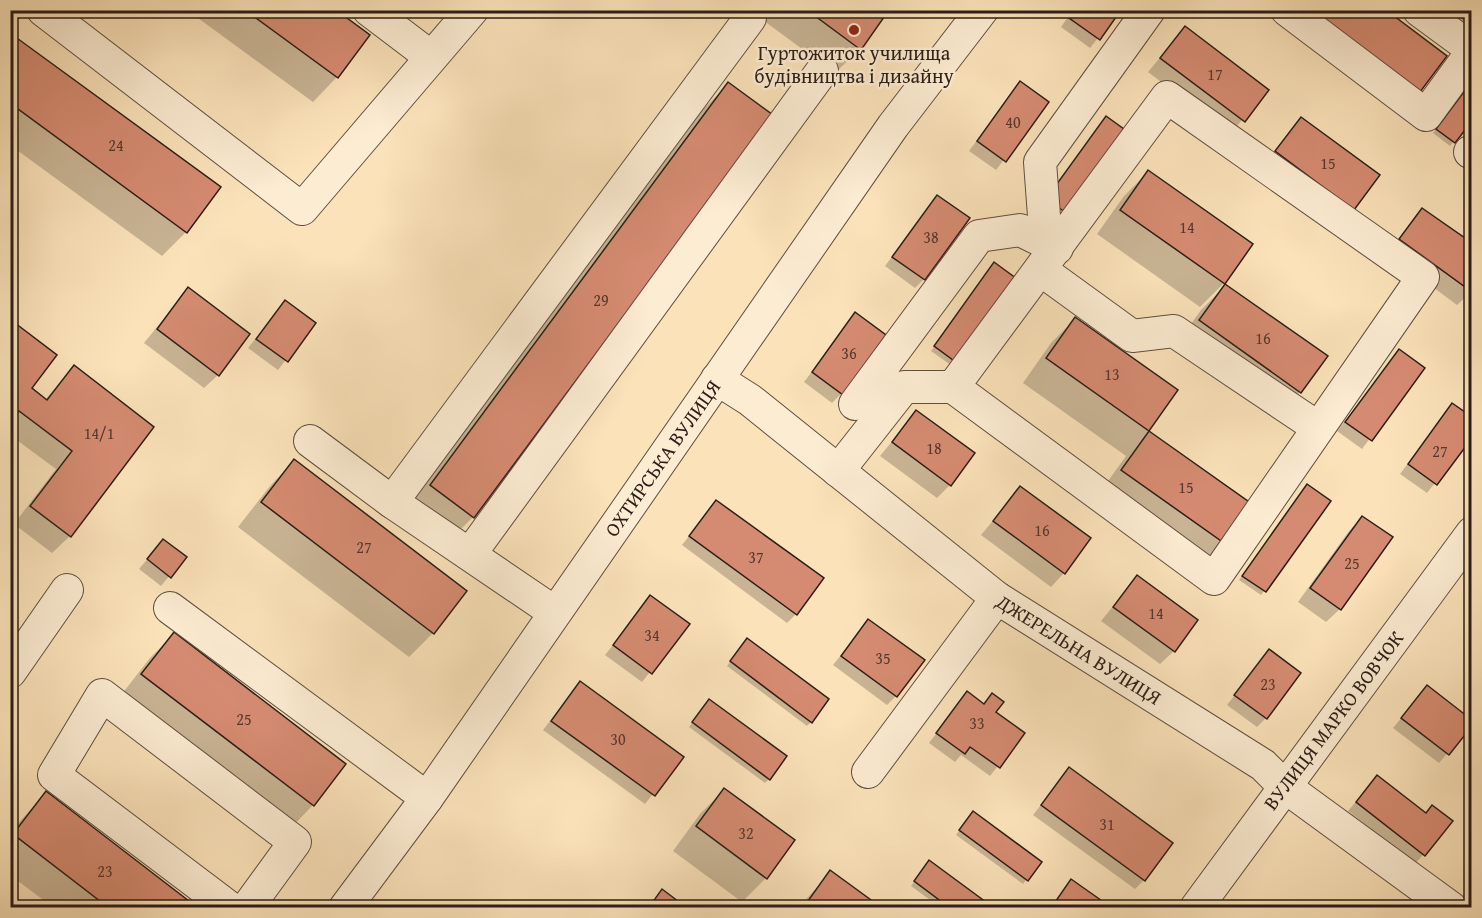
<svg xmlns="http://www.w3.org/2000/svg" width="1482" height="918" viewBox="0 0 1482 918" font-family="'Gentium Book Plus',serif">
	<style>
		.shadow { fill: #0003 }
		.building { fill: #d58b71; stroke: #2b1d17; stroke-width: 1.5 }
		.lines { fill: none; stroke-linecap: round; stroke-linejoin: round }
		.minor-casing { stroke: #5f4e40; stroke-width: 34 }
		.minor { stroke: #fcecd2; stroke-width: 32 }
		.poi-dot { fill: #8f2418; stroke: #fcecd2; stroke-width: 2 }
		.labels { text-anchor: middle; dominant-baseline: central; stroke-width: 5; stroke-linejoin: round; paint-order: stroke }
		.number-label { font-size: 16px; fill: #56382e }
		.poi-label { font-size: 20px; fill: #2b1d17; stroke: #fcecd2 }
		.street-label { font-size: 20px; fill: #2b1d17; stroke: #fcecd2 }
	</style>
	<rect width="100%" height="100%" fill="#fbe2b9"/>
	<filter id="stains"><feTurbulence type="fractalNoise" baseFrequency=".00333" numOctaves="4"/><feColorMatrix values="0 0 0 0 .2 0 0 0 0 .09 0 0 0 0 .02 0 0 0 .5 -.17"/></filter>
	<radialGradient id="worn" r=".72"><stop offset=".6" stop-color="#630" stop-opacity="0"/><stop offset="1" stop-color="#630" stop-opacity=".3"/></radialGradient>
	<g class="shadow">
		<path d="M187 10H334L367 35 337 77 313 102Z"/>
		<path d="M749 10H887L860 49 835 73Z"/>
		<path d="M1073 10H1120L1090 48 1061 27Z"/>
		<path d="M1443 10H1472V26L1468 29Z"/>
		<path d="M1185 28 1267 91 1230 134 1148 72Z"/>
		<path d="M10 35 186 232 162 256 10 145Z"/>
		<path d="M1472 82V119L1450 146 1433 133Z"/>
		<path d="M1020 83 1047 103 996 170 969 151Z"/>
		<path d="M729 84 473 517 449 541 407 510 704 108Z"/>
		<path d="M1301 119 1353 209 1263 165Z"/>
		<path d="M1148 172 1224 283 1200 307 1097 234 1124 196Z"/>
		<path d="M937 197 924 279 915 288 885 266Z"/>
		<path d="M1422 210 1472 291 1457 305 1387 253Z"/>
		<path d="M990 268 952 366 931 351Z"/>
		<path d="M1225 286 1300 392 1276 417 1176 345 1201 310Z"/>
		<path d="M188 289 218 375 204 388 144 343Z"/>
		<path d="M285 302 314 323 278 370 248 348Z"/>
		<path d="M856 314 841 394 832 403 804 382Z"/>
		<path d="M1075 319 1176 391 1147 431 1249 504 1223 542 1199 566 1098 495 1126 456 1023 383 1051 343Z"/>
		<path d="M10 329 30 388 45 400 74 367 152 427 70 536 52 553 14 524 56 469 10 435Z"/>
		<path d="M1399 351 1423 368 1362 449 1337 431Z"/>
		<path d="M1452 405 1472 435 1427 493 1400 474Z"/>
		<path d="M916 412 950 485 937 498 880 456Z"/>
		<path d="M294 461 464 592 433 633 409 657 238 527 270 486Z"/>
		<path d="M1020 488 1064 573 1051 587 981 535Z"/>
		<path d="M1303 490 1329 502 1261 595 1239 580Z"/>
		<path d="M716 502 796 614 787 623 682 545Z"/>
		<path d="M1362 517 1340 609 1326 622 1298 602 1349 531Z"/>
		<path d="M163 541 185 557 161 586 139 569Z"/>
		<path d="M1137 577 1174 651 1160 664 1101 621Z"/>
		<path d="M651 597 688 624 642 682 605 655Z"/>
		<path d="M868 621 896 696 887 705 833 665Z"/>
		<path d="M174 634 344 764 313 805 289 830 118 699 150 658Z"/>
		<path d="M1472 639V655L1464 649Z"/>
		<path d="M743 644 811 722 807 726 727 666Z"/>
		<path d="M1269 651 1266 718 1257 727 1227 705Z"/>
		<path d="M580 683 682 757 645 804 543 730Z"/>
		<path d="M1427 687 1472 724 1439 763 1393 728Z"/>
		<path d="M967 693 983 704 992 695 994 712 1023 734 990 776 961 755 955 762 929 743Z"/>
		<path d="M705 705 769 779 765 783 689 727Z"/>
		<path d="M1069 769 1144 880 1135 889 1033 815Z"/>
		<path d="M1377 777 1425 814 1432 807 1451 822 1415 864 1348 811Z"/>
		<path d="M724 790 766 878 742 902 673 851 700 814Z"/>
		<path d="M46 793 195 908H54L10 875V832Z"/>
		<path d="M969 817 1040 862 1023 884 956 835Z"/>
		<path d="M926 866 991 908H941L911 886Z"/>
		<path d="M831 872 879 908H798Z"/>
		<path d="M1071 881 1109 908H1050Z"/>
		<path d="M1472 884V904L1462 896Z"/>
		<path d="M662 891 685 908H648Z"/>
	</g>
	<g class="building">
		<path d="M245 10H336L370 35 338 78Z"/>
		<path d="M807 10H889L861 50Z"/>
		<path d="M1074 10H1121L1100 40 1069 18Z"/>
		<path d="M1302 10H1386L1447 56 1417 96Z"/>
		<path d="M1452 10H1472V25Z"/>
		<path d="M1185 26 1269 90 1245 122 1160 58Z"/>
		<path d="M10 33 221 187 187 233 10 103Z"/>
		<path d="M1020 81 1049 102 1006 162 977 141Z"/>
		<path d="M1472 81V121L1455 143 1436 129Z"/>
		<path d="M728 82 773 115 474 518 430 485Z"/>
		<path d="M1106 116 1128 132 1068 214 1046 199Z"/>
		<path d="M1301 117 1380 175 1354 210 1275 151Z"/>
		<path d="M1148 170 1253 244 1225 284 1120 210Z"/>
		<path d="M937 195 970 218 925 280 892 257Z"/>
		<path d="M1422 208 1472 243V292L1399 239Z"/>
		<path d="M994 262 1017 279 957 363 934 346Z"/>
		<path d="M1225 284 1328 356 1301 393 1199 320Z"/>
		<path d="M188 287 250 334 219 376 157 329Z"/>
		<path d="M285 300 316 323 288 362 256 339Z"/>
		<path d="M855 312 886 335 843 395 812 372Z"/>
		<path d="M1075 317 1178 390 1149 431 1046 358Z"/>
		<path d="M15 323 57 355 32 388 47 400 74 365 154 427 71 537 30 506 72 451 19 411 10 422V329Z"/>
		<path d="M1399 349 1425 368 1372 441 1345 422Z"/>
		<path d="M1452 403 1472 417V438L1437 485 1408 464Z"/>
		<path d="M916 410 975 453 951 486 892 442Z"/>
		<path d="M1149 431 1252 504 1224 543 1121 470Z"/>
		<path d="M294 459 467 591 434 634 261 502Z"/>
		<path d="M1307 484 1331 501 1266 592 1242 576Z"/>
		<path d="M1020 486 1091 538 1065 574 993 521Z"/>
		<path d="M716 500 824 578 797 615 689 536Z"/>
		<path d="M1362 516 1393 537 1341 610 1310 588Z"/>
		<path d="M163 539 187 557 171 578 147 559Z"/>
		<path d="M1137 575 1198 620 1175 652 1113 607Z"/>
		<path d="M650 595 690 624 652 674 613 645Z"/>
		<path d="M868 619 925 660 897 697 841 656Z"/>
		<path d="M174 632 346 764 314 806 141 674Z"/>
		<path d="M747 638 829 699 812 723 730 661Z"/>
		<path d="M1269 649 1301 673 1267 719 1234 695Z"/>
		<path d="M580 681 684 757 655 796 551 721Z"/>
		<path d="M1427 685 1472 720V726L1449 755 1401 718Z"/>
		<path d="M967 691 984 704 992 693 1004 702 996 712 1025 733 1000 768 970 747 965 754 936 733Z"/>
		<path d="M709 699 787 756 770 780 692 722Z"/>
		<path d="M1069 767 1173 843 1145 881 1041 805Z"/>
		<path d="M1377 775 1426 813 1432 805 1453 821 1425 856 1356 802Z"/>
		<path d="M724 788 795 840 767 879 696 826Z"/>
		<path d="M46 791 198 908H109L13 834Z"/>
		<path d="M973 811 1042 862 1028 881 959 830Z"/>
		<path d="M929 860 994 908H950L914 881Z"/>
		<path d="M830 870 882 908H803Z"/>
		<path d="M1071 879 1112 908H1051Z"/>
		<path d="M662 889 687 908H658L652 903Z"/>
	</g>
	<g class="lines">
		<defs>
			<g id="minor">
				<path d="M43 10 302 209 472 10"/>
				<path d="M369 10 431 57"/>
				<path d="M1287 10 1426 115 1472 52"/>
				<path d="M1419 10 1472 49"/>
				<path d="M1470 152 1472 153"/>
				<path d="M1046 243 1040 162 1149 10"/>
				<path d="M1041 270 1132 336 1174 331 1317 427"/>
				<path d="M717 379 750 400 997 598 1263 765 1284 786 1451 908"/>
				<path d="M855 404 979 236 1020 230 1057 248"/>
				<path d="M310 441 392 502 554 612"/>
				<path d="M838 471 904 387H953L1214 579 1423 277 1167 97 953 387"/>
				<path d="M392 502 750 18"/>
				<path d="M470 554 822 71"/>
				<path d="M170 608 427 798"/>
				<path d="M10 672 67 590"/>
				<path d="M868 772 997 598"/>
				<path d="M230 908 54 775 102 695 295 842 247 908"/>
				<path d="M345 908 427 798 893 126 982 10"/>
				<path d="M1196 908 1472 533"/>
			</g>
		</defs>
		<use href="#minor" class="minor-casing"/>
		<use href="#minor" class="minor"/>
	</g>
	<circle class="poi-dot" cx="854" cy="30" r="6"/>
	<g class="labels">
		<g class="number-label">
			<text x="1215" y="74">17</text>
			<text x="1013" y="122">40</text>
			<text x="116" y="145">24</text>
			<text x="1328" y="163">15</text>
			<text x="1187" y="227">14</text>
			<text x="931" y="237">38</text>
			<text x="601" y="300">29</text>
			<text x="1263" y="338">16</text>
			<text x="849" y="353">36</text>
			<text x="1112" y="374">13</text>
			<text x="99" y="433">14/1</text>
			<text x="934" y="448">18</text>
			<text x="1440" y="451">27</text>
			<text x="1186" y="487">15</text>
			<text x="1042" y="530">16</text>
			<text x="364" y="547">27</text>
			<text x="756" y="557">37</text>
			<text x="1352" y="563">25</text>
			<text x="1156" y="613">14</text>
			<text x="652" y="635">34</text>
			<text x="883" y="658">35</text>
			<text x="1268" y="684">23</text>
			<text x="244" y="719">25</text>
			<text x="977" y="723">33</text>
			<text x="618" y="739">30</text>
			<text x="1107" y="824">31</text>
			<text x="746" y="833">32</text>
			<text x="105" y="871">23</text>
		</g>
		<g class="poi-label">
			<text x="854" y="52">Гуртожиток училища<tspan x="854" dy="23">будівництва і дизайну</tspan></text>
		</g>
		<g class="street-label">
			<text transform="translate(662 458) rotate(-55)">ОХТИРСЬКА ВУЛИЦЯ</text>
			<text transform="translate(1079 649) rotate(32)">ДЖЕРЕЛЬНА ВУЛИЦЯ</text>
			<text transform="translate(1333 720) rotate(-53)">ВУЛИЦЯ МАРКО ВОВЧОК</text>
		</g>
	</g>
	<rect width="1482" height="918" fill="none" stroke="#fbe2b9" stroke-width="36"/>
	<rect x="12" y="12" width="1458" height="894" fill="none" stroke="#2b1d17" stroke-width="3"/>
	<rect x="18" y="18" width="1446" height="882" fill="none" stroke="#2b1d17" stroke-width="1.5"/>
	<rect width="100%" height="100%" filter="url(#stains)"/>
	<rect width="100%" height="100%" fill="url(#worn)"/>
</svg>
